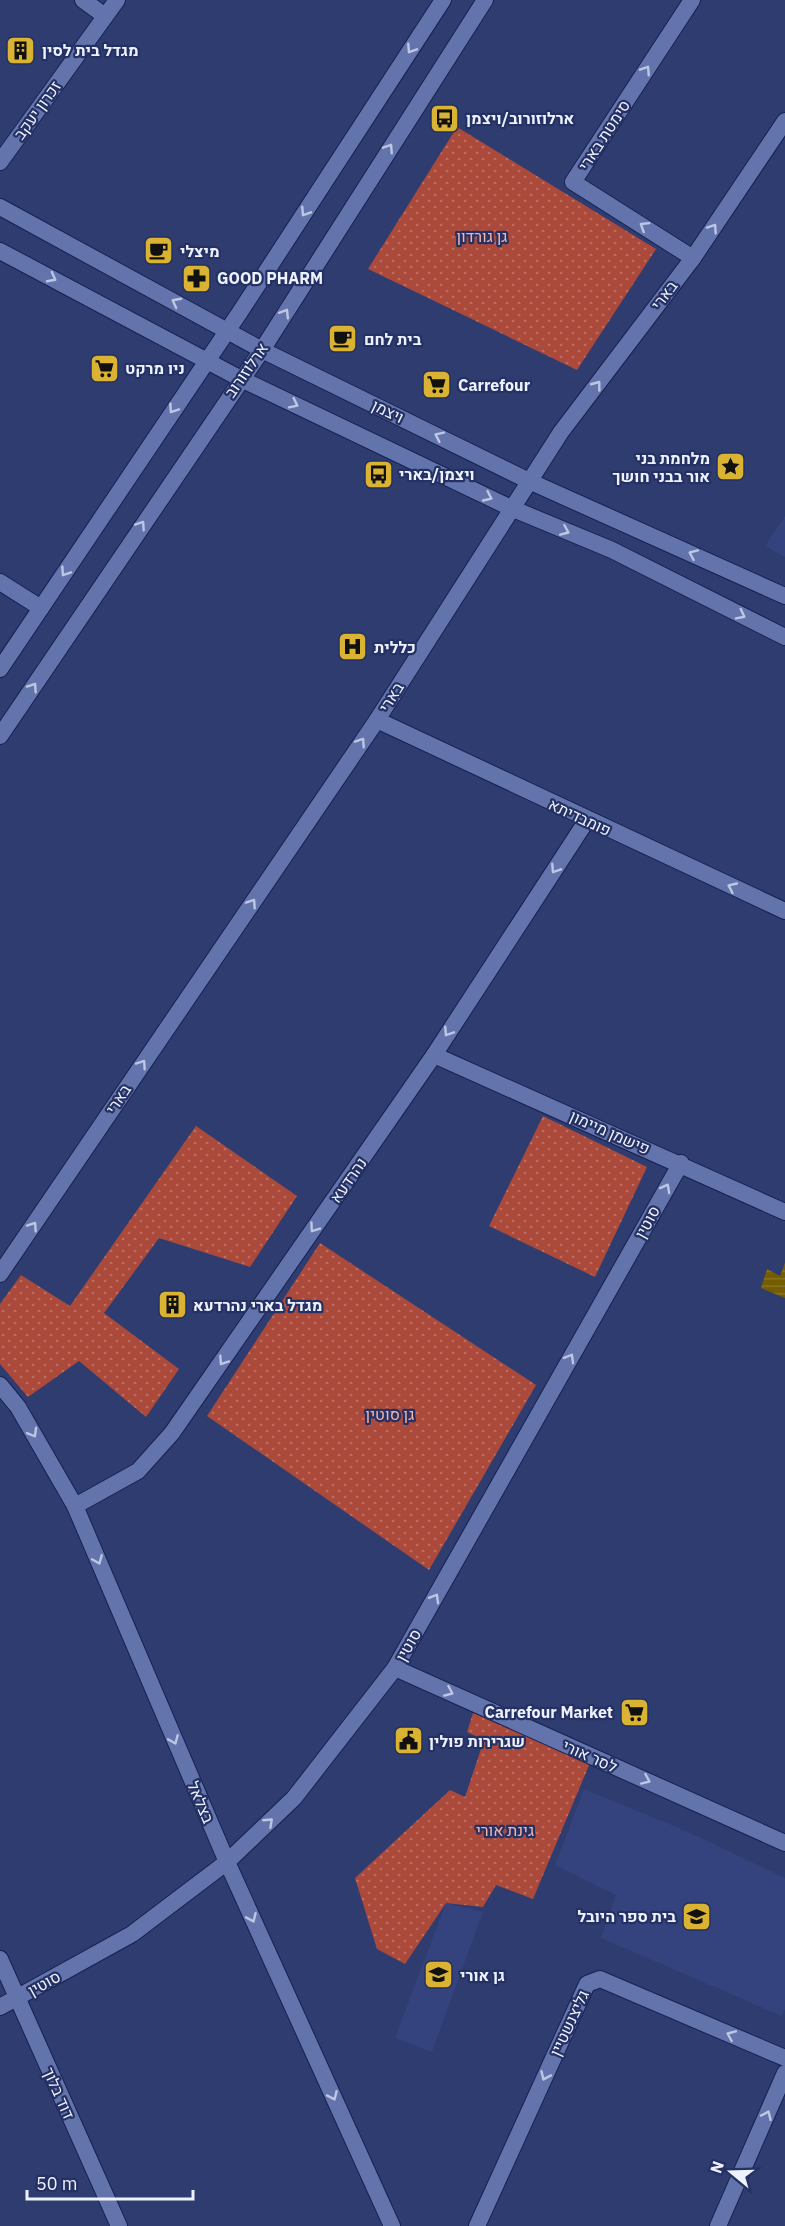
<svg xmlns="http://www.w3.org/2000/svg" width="785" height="2226" viewBox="0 0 785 2226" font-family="'IBM Plex Sans',Heebo,sans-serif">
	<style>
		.built { fill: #34437e }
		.park { fill: url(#park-dots) }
		.water { fill: url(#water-rules) }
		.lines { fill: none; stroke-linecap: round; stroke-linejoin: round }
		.minor-casing { stroke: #172152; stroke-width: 18 }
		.tertiary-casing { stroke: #172152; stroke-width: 18 }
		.minor { stroke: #6374ad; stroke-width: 16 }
		.tertiary { stroke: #6374ad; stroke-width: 16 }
		.oneway { stroke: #bdc6e2 }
		.labels { text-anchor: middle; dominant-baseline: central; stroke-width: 4.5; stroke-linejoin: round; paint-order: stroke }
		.poi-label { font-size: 16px; font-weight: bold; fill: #edf2ff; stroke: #253164; text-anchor: start }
		.street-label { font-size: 16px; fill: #edf2ff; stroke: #253164 }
		.park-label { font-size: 16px; fill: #f5b3a7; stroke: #253164 }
	</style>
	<defs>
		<pattern id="park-dots" width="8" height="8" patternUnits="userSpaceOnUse" patternTransform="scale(1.5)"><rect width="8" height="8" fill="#ab493a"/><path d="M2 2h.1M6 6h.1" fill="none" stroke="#bb6d61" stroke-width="1.8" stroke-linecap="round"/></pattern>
		<pattern id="water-rules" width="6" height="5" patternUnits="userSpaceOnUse" patternTransform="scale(1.5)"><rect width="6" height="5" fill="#745c00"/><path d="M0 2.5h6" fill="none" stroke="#887426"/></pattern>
	</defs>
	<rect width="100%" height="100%" fill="#2f3c70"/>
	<g class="built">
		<path d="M785 516V557L765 546Z"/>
		<path d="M584 1789 686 1831 785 1878V2009L782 2016 601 1938 616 1895 555 1865Z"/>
		<path d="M446 1903 483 1912 432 2052 395 2038Z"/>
	</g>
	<g class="park">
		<path d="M457 127 656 249 577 370 368 269Z"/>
		<path d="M543 1116 647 1167 595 1277 489 1226Z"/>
		<path d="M196 1126 297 1196 250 1267 159 1238 104 1313 179 1369 146 1417 79 1361 28 1397 0 1364V1304L21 1275 70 1306Z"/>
		<path d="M320 1243 536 1385 429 1570 207 1416Z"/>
		<path d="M474 1710 590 1763 533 1899 496 1885 483 1907 446 1903 405 1964 377 1949 355 1878 450 1790 465 1797 484 1740 467 1732Z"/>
	</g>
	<path class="water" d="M785 1263V1298L761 1288 767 1269 780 1276Z"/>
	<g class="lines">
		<defs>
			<g id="minor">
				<path d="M83 0 105 16"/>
				<path d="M692 0 573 182 693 258"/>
				<path d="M0 162 117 0"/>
				<path d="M0 582 41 608"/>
				<path d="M377 720 785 911"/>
				<path d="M434 1055 785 1212"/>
				<path d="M0 1274 377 720 561 432 693 258 785 121"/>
				<path d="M0 1385 18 1407 75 1506 227 1862 392 2226"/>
				<path d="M75 1506 138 1471 172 1433 434 1055 587 820"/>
				<path d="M395 1668 785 1843"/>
				<path d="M0 2007 132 1934 227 1862 294 1798 395 1668 681 1163"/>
				<path d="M477 2226 587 1984 600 1979 785 2058"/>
				<path d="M718 2226 785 2073"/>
			</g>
			<g id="tertiary">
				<path d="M0 207 262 350 529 481 785 596"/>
				<path d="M0 251 241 379 511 508 612 550 785 637"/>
				<path d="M0 669 240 312 443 0"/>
				<path d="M0 736 262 350 485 0"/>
				<path d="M0 1959 119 2226"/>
			</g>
		</defs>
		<use href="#minor" class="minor-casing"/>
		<use href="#tertiary" class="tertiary-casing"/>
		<use href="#minor" class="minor"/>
		<use href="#tertiary" class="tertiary"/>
	</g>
	<defs><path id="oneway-chevron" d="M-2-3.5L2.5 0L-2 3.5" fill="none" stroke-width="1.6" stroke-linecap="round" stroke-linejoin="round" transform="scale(1.5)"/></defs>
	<g class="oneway">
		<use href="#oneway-chevron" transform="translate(411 49) rotate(123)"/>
		<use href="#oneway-chevron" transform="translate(646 70) rotate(-57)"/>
		<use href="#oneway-chevron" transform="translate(389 148) rotate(-57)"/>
		<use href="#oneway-chevron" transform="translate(305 212) rotate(123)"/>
		<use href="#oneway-chevron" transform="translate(644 226) rotate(-148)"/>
		<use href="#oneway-chevron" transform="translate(713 228) rotate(-56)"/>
		<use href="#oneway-chevron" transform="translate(52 278) rotate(28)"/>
		<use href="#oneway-chevron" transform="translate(176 302) rotate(-152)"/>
		<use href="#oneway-chevron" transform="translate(285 313) rotate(-58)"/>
		<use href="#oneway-chevron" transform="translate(597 385) rotate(-53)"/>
		<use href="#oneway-chevron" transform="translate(294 404) rotate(26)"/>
		<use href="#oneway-chevron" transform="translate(173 409) rotate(124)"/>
		<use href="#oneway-chevron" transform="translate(439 436) rotate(-154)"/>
		<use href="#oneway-chevron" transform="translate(488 497) rotate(25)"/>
		<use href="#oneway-chevron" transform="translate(141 525) rotate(-56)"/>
		<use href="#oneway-chevron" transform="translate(565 531) rotate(23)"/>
		<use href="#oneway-chevron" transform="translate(693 554) rotate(-156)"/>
		<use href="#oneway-chevron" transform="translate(65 572) rotate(124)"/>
		<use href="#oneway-chevron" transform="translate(741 615) rotate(27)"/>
		<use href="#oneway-chevron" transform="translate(33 687) rotate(-56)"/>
		<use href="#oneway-chevron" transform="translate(361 742) rotate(-56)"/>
		<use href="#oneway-chevron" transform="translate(555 869) rotate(123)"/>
		<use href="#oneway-chevron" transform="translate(732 887) rotate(-155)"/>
		<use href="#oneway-chevron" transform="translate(252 903) rotate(-56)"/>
		<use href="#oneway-chevron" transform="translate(448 1032) rotate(123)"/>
		<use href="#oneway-chevron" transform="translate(142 1064) rotate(-56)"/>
		<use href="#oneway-chevron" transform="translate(666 1188) rotate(-61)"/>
		<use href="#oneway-chevron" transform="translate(33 1226) rotate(-56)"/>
		<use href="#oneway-chevron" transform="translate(314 1228) rotate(125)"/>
		<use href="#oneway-chevron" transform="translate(570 1358) rotate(-60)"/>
		<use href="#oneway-chevron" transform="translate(223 1361) rotate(124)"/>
		<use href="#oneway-chevron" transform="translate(33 1433) rotate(60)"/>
		<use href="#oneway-chevron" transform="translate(98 1560) rotate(67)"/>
		<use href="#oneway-chevron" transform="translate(435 1598) rotate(-60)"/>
		<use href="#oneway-chevron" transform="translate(449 1692) rotate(24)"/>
		<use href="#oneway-chevron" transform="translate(174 1740) rotate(67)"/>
		<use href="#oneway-chevron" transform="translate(646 1780) rotate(24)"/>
		<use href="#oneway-chevron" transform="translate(269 1822) rotate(-43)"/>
		<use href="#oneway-chevron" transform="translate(252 1918) rotate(66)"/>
		<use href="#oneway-chevron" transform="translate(731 2035) rotate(-157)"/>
		<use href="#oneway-chevron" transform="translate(545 2076) rotate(114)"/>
		<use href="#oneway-chevron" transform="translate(333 2096) rotate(66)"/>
		<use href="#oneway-chevron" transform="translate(767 2115) rotate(-66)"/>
	</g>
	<defs>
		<symbol id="building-square" viewBox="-11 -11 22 22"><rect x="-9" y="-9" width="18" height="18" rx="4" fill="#dab333" stroke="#253164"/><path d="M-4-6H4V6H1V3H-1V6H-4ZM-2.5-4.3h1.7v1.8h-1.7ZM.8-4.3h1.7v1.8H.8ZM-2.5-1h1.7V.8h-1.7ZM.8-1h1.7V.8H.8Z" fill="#111"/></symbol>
		<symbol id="bus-square" viewBox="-11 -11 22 22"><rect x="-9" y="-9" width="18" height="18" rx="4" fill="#dab333" stroke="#253164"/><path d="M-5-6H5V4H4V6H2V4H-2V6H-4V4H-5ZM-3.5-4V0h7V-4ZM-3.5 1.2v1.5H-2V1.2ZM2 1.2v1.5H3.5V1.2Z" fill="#111"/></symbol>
		<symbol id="cafe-square" viewBox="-11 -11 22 22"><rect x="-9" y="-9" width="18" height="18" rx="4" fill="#dab333" stroke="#253164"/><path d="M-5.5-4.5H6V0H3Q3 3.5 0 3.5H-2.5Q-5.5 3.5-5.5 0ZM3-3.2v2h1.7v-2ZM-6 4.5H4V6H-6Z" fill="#111"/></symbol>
		<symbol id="pharmacy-square" viewBox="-11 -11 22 22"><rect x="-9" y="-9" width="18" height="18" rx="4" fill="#dab333" stroke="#253164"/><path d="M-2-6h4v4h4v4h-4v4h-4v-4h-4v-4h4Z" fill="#111"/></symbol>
		<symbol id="supermarket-square" viewBox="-11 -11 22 22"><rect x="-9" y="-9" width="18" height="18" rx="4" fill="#dab333" stroke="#253164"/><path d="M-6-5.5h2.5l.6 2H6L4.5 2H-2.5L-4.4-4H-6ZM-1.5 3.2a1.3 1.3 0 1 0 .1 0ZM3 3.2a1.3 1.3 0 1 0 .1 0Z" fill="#111"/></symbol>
		<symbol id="sight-square" viewBox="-11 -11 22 22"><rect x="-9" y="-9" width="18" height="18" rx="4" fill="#dab333" stroke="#253164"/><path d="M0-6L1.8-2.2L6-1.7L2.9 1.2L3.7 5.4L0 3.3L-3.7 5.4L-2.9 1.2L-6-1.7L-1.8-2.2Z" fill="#111"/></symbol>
		<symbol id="hospital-square" viewBox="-11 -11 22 22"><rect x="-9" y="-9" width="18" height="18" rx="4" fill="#dab333" stroke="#253164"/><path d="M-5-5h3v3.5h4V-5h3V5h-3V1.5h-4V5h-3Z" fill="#111"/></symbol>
		<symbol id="civic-square" viewBox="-11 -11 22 22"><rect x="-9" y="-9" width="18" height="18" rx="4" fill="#dab333" stroke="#253164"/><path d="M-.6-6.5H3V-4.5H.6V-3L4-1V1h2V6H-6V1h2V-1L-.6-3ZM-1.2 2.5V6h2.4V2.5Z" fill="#111"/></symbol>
		<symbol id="school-square" viewBox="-11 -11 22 22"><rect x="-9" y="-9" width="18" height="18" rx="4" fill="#dab333" stroke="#253164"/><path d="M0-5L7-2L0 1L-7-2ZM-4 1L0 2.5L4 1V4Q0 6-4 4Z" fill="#111"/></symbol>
	</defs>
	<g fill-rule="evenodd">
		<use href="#building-square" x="4" y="34" width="33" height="33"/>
		<use href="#bus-square" x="428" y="102" width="33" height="33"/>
		<use href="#cafe-square" x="142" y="234" width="33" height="33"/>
		<use href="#pharmacy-square" x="180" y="262" width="33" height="33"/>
		<use href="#cafe-square" x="326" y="322" width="33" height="33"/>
		<use href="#supermarket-square" x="88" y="352" width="33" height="33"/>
		<use href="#supermarket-square" x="420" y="368" width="33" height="33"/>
		<use href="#sight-square" x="714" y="450" width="33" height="33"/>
		<use href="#bus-square" x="362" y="458" width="33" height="33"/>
		<use href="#hospital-square" x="336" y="630" width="33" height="33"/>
		<use href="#building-square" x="156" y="1288" width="33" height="33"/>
		<use href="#supermarket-square" x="618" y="1696" width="33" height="33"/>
		<use href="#civic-square" x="392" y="1724" width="33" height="33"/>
		<use href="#school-square" x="680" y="1900" width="33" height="33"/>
		<use href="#school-square" x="422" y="1958" width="33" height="33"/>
	</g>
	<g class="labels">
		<g class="poi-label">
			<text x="42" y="50">מגדל בית לסין</text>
			<text x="466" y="118">ארלוזורוב/ויצמן</text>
			<text x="180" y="251">מיצלי</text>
			<text x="217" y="278">GOOD PHARM</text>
			<text x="364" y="339">בית לחם</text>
			<text x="125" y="368">ניו מרקט</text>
			<text x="458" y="385">Carrefour</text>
			<text x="710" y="458" text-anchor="end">מלחמת בני<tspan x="710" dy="18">אור בבני חושך</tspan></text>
			<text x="399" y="474">ויצמן/בארי</text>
			<text x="374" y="647">כללית</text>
			<text x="193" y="1305">מגדל בארי נהרדעא</text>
			<text x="613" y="1712" text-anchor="end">Carrefour Market</text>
			<text x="429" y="1741">שגרירות פולין</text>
			<text x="676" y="1916" text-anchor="end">בית ספר היובל</text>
			<text x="460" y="1975">גן אורי</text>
		</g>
		<g class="street-label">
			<text transform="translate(37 110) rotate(-54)">זכרון יעקב</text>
			<text transform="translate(604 135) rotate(-57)">סימטת בארי</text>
			<text transform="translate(664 295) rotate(-53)">בארי</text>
			<text transform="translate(246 370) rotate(-55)">ארלוזורוב</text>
			<text transform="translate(388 411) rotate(26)">ויצמן</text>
			<text transform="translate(391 697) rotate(-58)">בארי</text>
			<text transform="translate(580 817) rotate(25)">פומבדיתא</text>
			<text transform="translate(118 1099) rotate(-56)">בארי</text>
			<text transform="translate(610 1132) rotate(24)">פישמן מיימון</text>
			<text transform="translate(348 1180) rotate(-55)">נהרדעא</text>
			<text transform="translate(647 1222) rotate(-61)">סוטין</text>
			<text transform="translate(408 1645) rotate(-60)">סוטין</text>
			<text transform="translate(590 1756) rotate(24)">לסר אורי</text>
			<text transform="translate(201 1802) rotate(67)">בצלאל</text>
			<text transform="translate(44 1983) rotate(-29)">סוטין</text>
			<text transform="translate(569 2023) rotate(-65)">גליצנשטיין</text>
			<text transform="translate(59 2093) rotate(66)">דוד בלוך</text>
		</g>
		<g class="park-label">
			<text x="482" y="236">גן גורדון</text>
			<text x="390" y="1414">גן סוטין</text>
			<text x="505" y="1830">גינת אורי</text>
		</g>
	</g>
	<g transform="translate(731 2172) rotate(289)" stroke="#253164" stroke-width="4.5" paint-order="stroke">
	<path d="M0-4.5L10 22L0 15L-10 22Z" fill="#edf2ff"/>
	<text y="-9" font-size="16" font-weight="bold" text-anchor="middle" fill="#edf2ff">N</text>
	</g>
	<path d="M27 2190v9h166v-9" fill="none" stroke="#edf2ff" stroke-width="3"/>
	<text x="36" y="2190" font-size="18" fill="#edf2ff" stroke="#253164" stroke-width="4.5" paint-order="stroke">50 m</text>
</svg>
